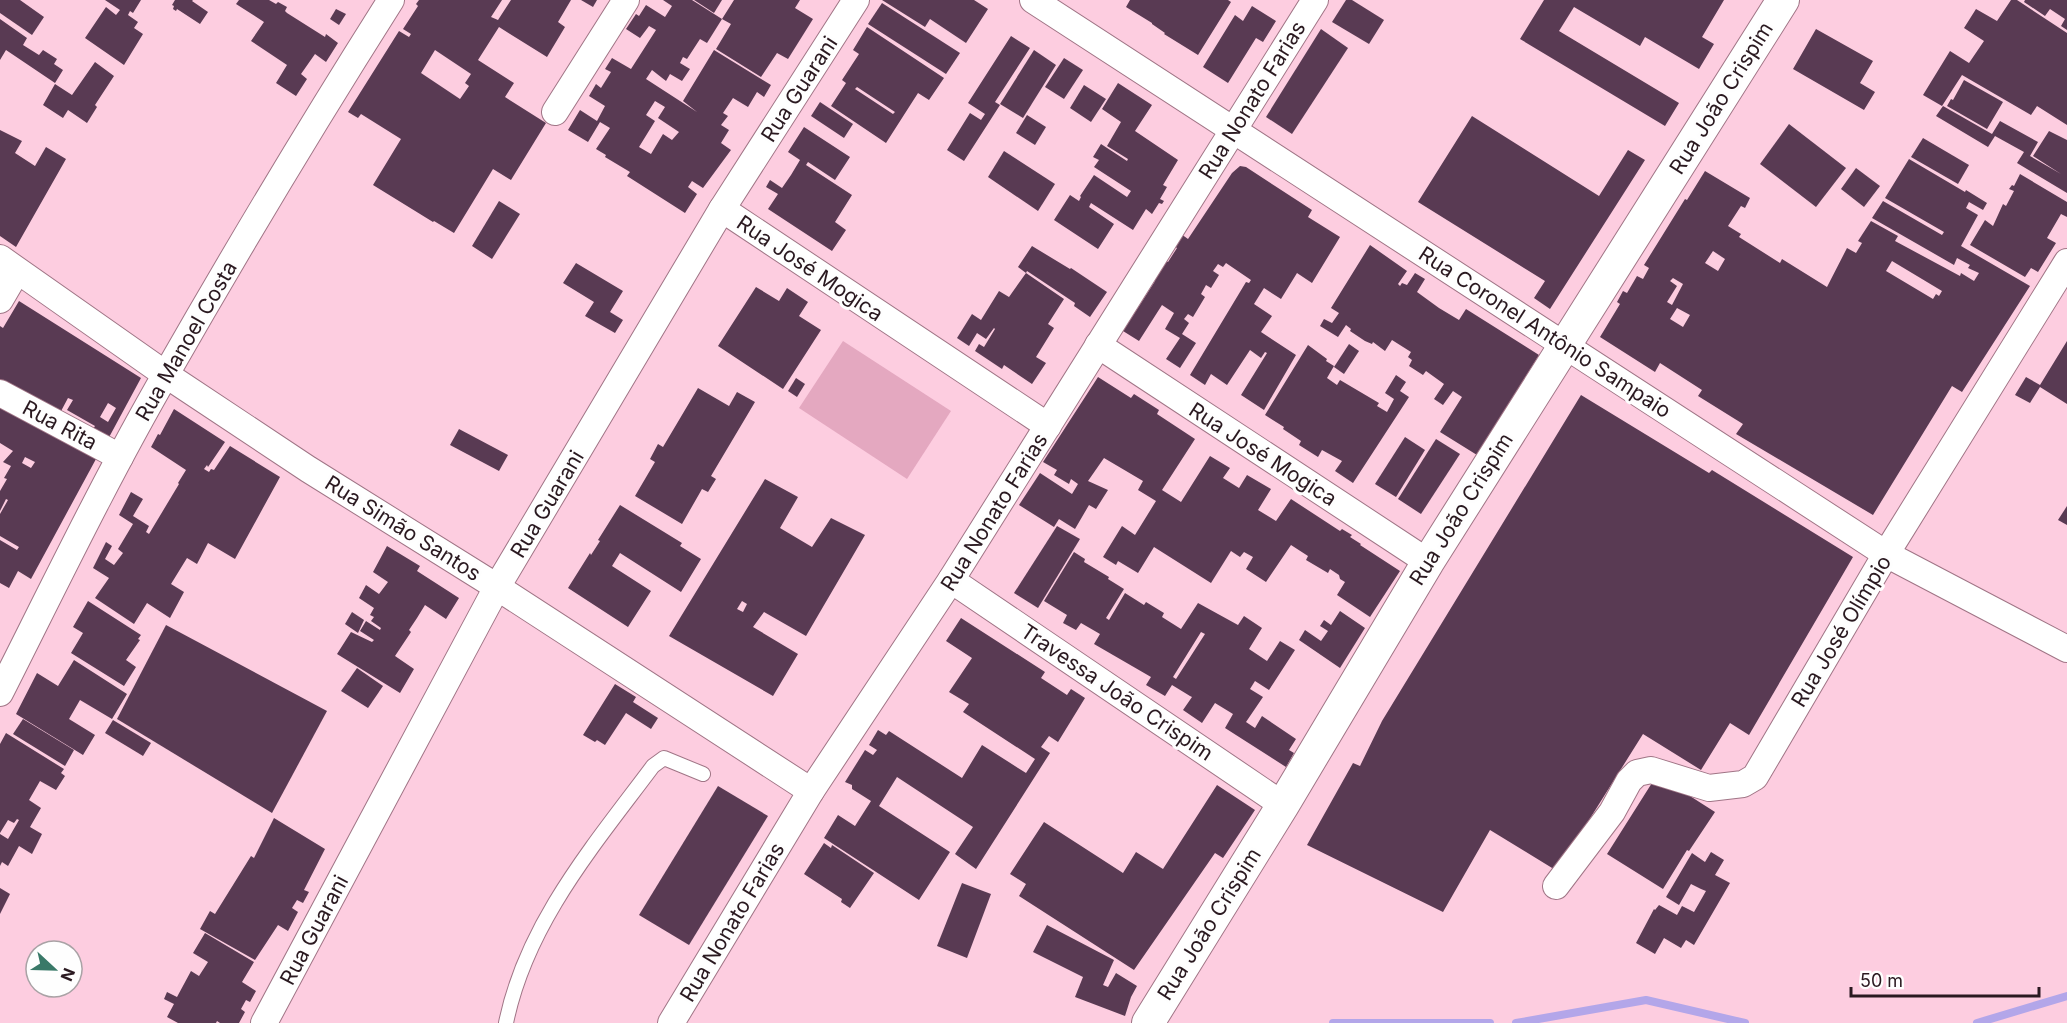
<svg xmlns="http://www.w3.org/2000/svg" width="2067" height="1023" viewBox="0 0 2067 1023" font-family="Inter,sans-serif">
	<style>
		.green { fill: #e4a8c0 }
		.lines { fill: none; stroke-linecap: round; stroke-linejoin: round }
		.stream { stroke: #b3a6e9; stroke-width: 8 }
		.building { fill: #593a53; fill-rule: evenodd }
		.service-casing { stroke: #a07586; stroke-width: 16 }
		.minor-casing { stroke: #a07586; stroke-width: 28 }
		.tertiary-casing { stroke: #a07586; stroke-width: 34 }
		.service { stroke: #fff; stroke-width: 14 }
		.minor { stroke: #fff; stroke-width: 26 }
		.tertiary { stroke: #fff; stroke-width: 32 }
		.labels { text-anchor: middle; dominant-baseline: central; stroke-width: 6; stroke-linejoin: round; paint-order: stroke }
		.street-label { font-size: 21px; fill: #2a1920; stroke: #fefefe }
	</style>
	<rect width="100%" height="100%" fill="#fdcde0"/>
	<path class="green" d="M843 341 951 411 907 479 799 408Z"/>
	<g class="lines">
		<g class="stream">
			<path d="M1333 1023H1490"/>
			<path d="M1516 1023 1646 1000 1745 1023"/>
			<path d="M1977 1023 2067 996"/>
		</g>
	</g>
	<g class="building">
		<path d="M0 0H20L44 17 32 35 0 13Z"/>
		<path d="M105 0H141L133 13 130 11 128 15 138 22 134 28 143 34 124 65 85 38 106 7 116 15 120 10Z"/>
		<path d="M175 0H193L192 1 208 12 200 24 177 9 176 11 173 9 174 6 172 5Z"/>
		<path d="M239 0H269L276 4 278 2 287 7 285 11 287 13 325 37 326 34 338 43 326 62 315 54 301 74 307 79 296 96 276 83 287 65 251 41 264 22 236 4Z"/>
		<path d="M419 0H502L491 17 498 20 511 0H571L558 22 565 27 547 57 499 27 478 60 514 83 505 97 546 123 511 180 493 169 454 233 434 221 433 222 373 185 401 139 361 114 358 118 348 112 399 31 409 37 411 34 403 29 418 6 416 4ZM435 50 471 74 465 83 469 86 460 99 421 73Z"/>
		<path d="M581 0H597L593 7Z"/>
		<path d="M663 0H692L722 19 707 43 700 39 687 59 683 57 680 63 690 69 682 81 670 74 666 81 652 70 646 79 697 112 683 101 714 50 771 85 764 97 757 92 748 107 733 98 723 113 728 116 721 125 729 130 721 143 731 150 703 188 692 181 688 187 697 194 685 213 627 176 630 172 605 157 606 155 596 149 610 128 600 122 588 142 568 130 580 110 597 121 605 106 589 96 596 84 601 88 611 72 605 69 612 58 631 69 656 30 649 26 640 38 626 29 636 14 639 16 646 5 665 17 672 6ZM655 101 665 107 658 118 679 132 672 140 663 134 651 154 639 147 655 121 646 115Z"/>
		<path d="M694 0H722L714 13Z"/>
		<path d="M734 0H800L795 8 813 19 788 59 777 53 761 77 716 49 731 24 722 19Z"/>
		<path d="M882 0H974L988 9 966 43 930 19 925 27Z"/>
		<path d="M1130 0H1228L1231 2 1198 55 1164 34 1165 33 1152 24V23L1126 7Z"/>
		<path d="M1346 0H1352L1384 20 1369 44 1332 22Z"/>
		<path d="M1544 0H1724L1702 37 1714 44 1699 69 1645 37 1640 46 1574 7 1559 31 1679 103 1665 126 1520 39Z"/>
		<path d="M2011 0H2017L2067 33V125L2037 106 2031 115 1962 75 1942 106 1923 95 1950 51 1969 63 1984 41 1964 28 1976 9 1997 21Z"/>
		<path d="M2025 0H2067V30L2061 26 2065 19 2050 9 2045 16 2024 2Z"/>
		<path d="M882 3 960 53 946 74 868 24Z"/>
		<path d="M1252 6 1276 21 1263 42 1256 38 1228 83 1203 67 1235 15 1243 21Z"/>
		<path d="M336 9 346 14 339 25 330 19Z"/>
		<path d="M0 19 27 38 23 45 39 55 43 50 57 59 54 64 63 70 55 83 6 50 0 60Z"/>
		<path d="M867 27 944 78 929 100 918 93 886 143 831 106 846 83 842 80 859 54 853 50ZM857 87 895 112 893 114 855 89Z"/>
		<path d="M1321 29 1348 48 1292 134 1266 117Z"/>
		<path d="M1816 29 1873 61 1860 83 1875 92 1864 110 1793 69Z"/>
		<path d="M1011 36 1030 48 995 102 1000 105 964 161 947 150 970 113 981 120 985 114 968 103Z"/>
		<path d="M1034 50 1056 65 1023 118 1000 104Z"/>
		<path d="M1064 58 1083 70 1064 99 1045 87Z"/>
		<path d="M95 62 114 76 95 105 97 107 87 123 68 110 63 118 43 105 55 84 72 95Z"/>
		<path d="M1964 80 2003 102 1987 129 1947 106 1951 99 1953 100Z"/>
		<path d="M1118 83 1152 105 1135 131 1178 160 1163 185 1167 187 1160 199 1164 201 1162 204 1159 203 1152 214 1146 209 1133 230 1091 203 1089 207 1114 224 1098 249 1054 220 1070 195 1079 201 1081 197 1080 196 1094 175 1127 197 1131 191 1094 167 1099 160 1093 157 1101 144 1127 161 1128 159 1107 146 1121 122 1102 109Z"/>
		<path d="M1084 85 1106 99 1091 122 1070 108Z"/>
		<path d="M820 102 853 124 844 138 811 116Z"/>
		<path d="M1943 106 1992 134 2000 121 2038 142 2030 156 2061 174 2033 156 2049 131 2067 140V193L2017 163 2024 152 1995 136 1988 147 1936 116Z"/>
		<path d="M1027 115 1046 127 1035 145 1016 133Z"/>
		<path d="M1472 116 1599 196 1628 150 1645 160 1550 309 1534 298 1545 281 1418 202Z"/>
		<path d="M1789 124 1846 168 1816 207 1760 164Z"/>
		<path d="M804 127 850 157 835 180 808 162 806 165 852 195 835 222 846 230 832 251 768 209 778 194 766 187 770 180 782 188 791 175 800 160 788 152Z"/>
		<path d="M0 130 22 141 15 153 35 166 46 147 66 159 16 247 0 236Z"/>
		<path d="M1923 138 1969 165 1958 184 1911 157Z"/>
		<path d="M1004 151 1055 184 1038 211 988 177Z"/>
		<path d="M1909 159 1965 192 1966 190 1987 203 1983 210 1969 202 1966 208 1978 215 1961 246 2030 286 1962 392 1952 386 1873 515 1736 434 1743 424 1698 396 1702 390 1660 363 1655 372 1600 337 1620 304 1617 302 1623 291 1627 293 1637 276 1643 279 1649 268 1644 265 1685 199 1687 200 1705 171 1750 198 1745 208 1741 206 1728 226 1741 234 1739 237 1780 263 1782 259 1827 287 1847 248 1856 253 1862 243 1858 241 1871 221 1898 236 1895 241 1960 276 1961 273 1974 281 1979 273 1968 268 1970 265 1957 258 1954 265 1872 218 1883 201 1942 235 1944 232 1885 198ZM1713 251 1725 259 1718 271 1705 263ZM1892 261 1942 291 1939 296 1936 294 1933 299 1886 271ZM1673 278 1683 284 1672 305 1667 302 1677 286 1670 281ZM1677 308 1690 315 1683 327 1670 319Z"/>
		<path d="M1240 166 1246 167 1312 210 1308 217 1340 237 1312 283 1297 273 1281 299 1264 288 1254 304 1272 316 1261 332 1296 355 1264 410 1241 395 1267 353 1265 352 1261 358 1250 350 1227 385 1211 374 1205 385 1190 375 1246 282 1249 283 1251 280 1226 263 1223 267 1218 264 1213 271 1219 275 1211 288 1206 285 1201 294 1205 297 1193 317 1188 314 1184 319 1189 323 1182 334 1196 343 1180 368 1166 359 1180 338 1165 329 1174 313 1162 305 1139 341 1123 331 1155 281 1151 279 1164 260 1168 262 1177 248 1174 246 1181 234 1188 239 1232 173Z"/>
		<path d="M1856 168 1880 186 1864 207 1841 189Z"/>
		<path d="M2020 174 2067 202V217L2061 214 2047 238 2056 243 2038 272 2031 268 2025 277 1970 245 1985 220 1993 226 2003 204 2006 206 2014 191 2009 189 2012 185 2014 186Z"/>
		<path d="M499 201 520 214 492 259 472 246Z"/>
		<path d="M1370 245 1407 271 1398 284 1400 286 1402 283 1407 285 1415 273 1425 279 1417 292 1439 308 1459 320 1466 309 1539 355 1477 455 1440 432 1462 397 1453 391 1443 405 1434 399 1444 384 1426 371 1423 375 1409 366 1412 360 1408 357 1411 352 1392 340 1385 351 1373 342 1372 344 1365 341 1350 331 1351 329 1346 325 1338 337 1320 326 1324 319 1332 323 1339 313 1331 308Z"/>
		<path d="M1032 246 1070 269 1071 268 1107 292 1090 317 1074 306 1075 303 1027 271 1026 273 1018 267Z"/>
		<path d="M576 263 623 291 610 312 623 320 615 333 585 316 594 302 563 283Z"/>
		<path d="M1026 273 1064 299 1048 324 1054 328 1036 357 1046 363 1032 384 1004 365 1002 369 975 351 979 344 984 347 995 329 994 328 986 339 977 333 969 346 957 338 972 314 981 320 999 291 1009 297Z"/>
		<path d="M756 287 779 301 787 288 808 302 799 316 821 330 783 389 718 346Z"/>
		<path d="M19 301 141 378 107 441 91 432 95 426 67 410 73 400 68 398 60 413 0 379V326L3 328ZM108 403 116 408 108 422 100 417Z"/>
		<path d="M2067 341V404L2040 387 2030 403 2015 395 2026 377 2040 385Z"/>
		<path d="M1349 344 1359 351 1344 374 1334 367Z"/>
		<path d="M1308 345 1327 359 1326 361 1334 366 1327 378 1337 385 1340 380 1379 403 1377 406 1387 412 1394 399 1385 393 1396 375 1406 382 1400 391 1409 397 1353 483 1335 471 1342 461 1322 450 1318 457 1299 445 1301 441 1283 429 1284 427 1265 415Z"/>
		<path d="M1098 377 1131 398 1134 394 1159 410 1157 414 1195 439 1162 490 1181 502 1210 456 1230 468 1223 478 1239 488 1247 475 1271 489 1258 510 1276 521 1291 499 1340 531 1342 529 1352 535 1350 537 1361 544 1360 545 1400 571 1370 617 1337 595 1345 582 1340 579 1339 575 1330 569 1328 573 1306 560 1308 556 1291 545 1266 582 1246 569 1253 557 1244 552 1240 557 1231 551 1211 583 1154 547 1138 573 1118 561 1116 565 1103 557 1122 526 1135 535 1156 501 1138 490 1143 481 1104 458 1088 481 1108 490 1096 509 1089 505 1075 529 1059 519 1054 527 1019 505 1040 473 1072 494 1078 484 1071 479 1069 484 1054 475 1057 470 1043 462Z"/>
		<path d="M796 378 805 384 797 397 788 391Z"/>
		<path d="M698 388 729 406 737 392 755 402 711 476 716 479 708 492 702 489 682 524 635 496 655 462 650 459 658 444 663 447Z"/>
		<path d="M1581 395 1709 473 1712 470 1853 557 1749 735 1730 723 1701 770 1643 734 1557 871 1490 830 1443 912 1307 845 1353 763 1360 766 1382 721Z"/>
		<path d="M0 403 96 459 31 579 18 571 9 588 0 583V540L17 550 19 547 0 536V514L8 500 6 499 0 511V491L7 479 4 478 11 466 3 462 13 451 0 443ZM25 457 35 462 31 468 22 463Z"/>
		<path d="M174 409 225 442 208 467 207 465 204 469 209 472 211 469 214 470 230 446 280 477 235 559 208 543 197 564 187 558 171 584 184 592 170 618 147 603 134 624 95 598 109 578 93 568 106 542 112 546 105 559 114 565 123 553 118 549 133 524 119 515 131 492 143 499 133 516 149 526 146 532 149 534 179 484 178 483 186 470 151 447 158 434 160 435Z"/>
		<path d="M459 429 508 455 499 471 450 445Z"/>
		<path d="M1405 437 1425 450 1396 497 1375 484Z"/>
		<path d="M1436 439 1460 454 1421 514 1398 499Z"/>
		<path d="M765 479 798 497 780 528 812 547 831 518 865 535 806 636 764 612 753 627 798 654 773 696 669 636ZM742 601 747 604 743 612 737 609Z"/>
		<path d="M620 505 682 543 680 546 701 559 681 592 620 553 612 566 651 591 628 627 568 588 590 553 591 555 600 541 598 540Z"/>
		<path d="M2067 506V525L2058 520Z"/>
		<path d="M1057 526 1080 539 1038 608 1014 593Z"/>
		<path d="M387 546 420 566 417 571 459 598 446 619 425 605 417 618 409 630 411 632 395 656 414 669 400 693 337 654 351 632 372 642 374 640 360 631 366 621 380 630 381 628 371 621 374 617 370 615 374 608 359 598 366 585 379 594 388 582 373 572Z"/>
		<path d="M1074 552 1085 559 1084 562 1109 577 1108 579 1124 589 1106 618 1109 620 1125 593 1144 605 1146 602 1164 613 1162 617 1181 629 1198 603 1238 625 1244 616 1262 628 1249 649 1267 661 1280 641 1295 650 1269 690 1255 681 1250 689 1263 697 1246 722 1255 728 1262 716 1296 739 1289 750 1294 753 1286 767 1225 728 1233 714 1215 703 1202 723 1183 710 1192 697 1190 696 1172 685 1165 696 1146 685 1151 677 1094 644 1100 634 1081 623 1076 630 1063 623 1067 615 1044 601ZM1201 632 1205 634 1176 679 1173 677Z"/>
		<path d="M88 601 141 635 138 639 140 640 126 660 136 667 124 686 71 653 83 633 73 627Z"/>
		<path d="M1340 611 1365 628 1340 668 1299 640 1305 630 1321 641 1328 631 1320 626 1324 620 1331 625Z"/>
		<path d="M352 612 364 620 358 633 345 624Z"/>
		<path d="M961 618 1045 672 1041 678 1067 695 1071 689 1085 698 1058 742 1049 736 1041 747 1050 753 976 869 955 854 973 827 897 777 879 806 950 852 919 900 824 838 838 815 855 826 871 801 852 789V785L845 782 865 750 873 755 877 750 869 745 878 730 886 735 889 731 962 778 982 745 1026 773 1035 759 963 712 969 704 949 692 972 658 946 641Z"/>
		<path d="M166 625 327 711 272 813 117 719Z"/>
		<path d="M74 660 127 694 112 719 80 700 69 719 95 735 83 755 16 714 37 673 58 686Z"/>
		<path d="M357 668 383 686 368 708 341 691Z"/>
		<path d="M615 684 636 697 633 702 658 718 651 729 626 713 605 745 597 740 595 742 583 735Z"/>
		<path d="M23 719 74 750 65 766 13 734Z"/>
		<path d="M113 720 151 743 143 756 105 733Z"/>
		<path d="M6 733 64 769 61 773 65 776 56 790 40 781 29 800 41 808 30 827 42 834 32 854 19 846 8 866 2 862 0 866V834L8 839 19 820 17 819 14 823 8 820 0 833V744Z"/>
		<path d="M1657 775 1715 812 1689 851 1687 850 1663 889 1607 854Z"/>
		<path d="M1217 785 1255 810 1223 858 1215 853 1134 970 1019 896 1026 884 1010 874 1044 822 1123 873 1136 852 1163 869Z"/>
		<path d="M718 786 768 816 689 945 639 915Z"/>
		<path d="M274 818 325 849 304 890 309 892 303 903 297 900 292 908 298 912 288 931 278 925 255 960 200 929 210 911 215 914 251 856 254 858Z"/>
		<path d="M824 843 831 848 832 845 874 873 850 908 841 902 842 899 804 874Z"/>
		<path d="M1711 852 1724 860 1715 875 1730 883 1694 945 1686 940 1681 948 1664 938 1655 954 1636 943 1654 909 1655 910 1659 905 1677 915 1682 906 1694 912 1706 891 1701 889 1691 884 1679 905 1666 897 1692 853 1705 862Z"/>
		<path d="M962 883 991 894 967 958 937 946Z"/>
		<path d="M0 888 10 894 0 914Z"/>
		<path d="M1047 925 1114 960 1103 985 1108 987 1116 973 1137 986 1131 997 1125 1016 1075 997 1083 977 1033 952Z"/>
		<path d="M205 933 254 962 242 982 256 991 250 1002 246 1000 241 1009 245 1012 239 1023H220L217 1021 216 1023H178L167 1017 174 1004 164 999 167 992 177 997 191 971 199 976 208 962 193 953Z"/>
	</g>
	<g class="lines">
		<defs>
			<path id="service" d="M506 1023C526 924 594 845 653 766L664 758 703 774"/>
			<g id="minor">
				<path d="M1033 0 1886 554 2067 649"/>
				<path d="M555 112 626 0"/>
				<path d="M722 209 1048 426"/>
				<path d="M0 258 165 374 308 469 497 587 811 791"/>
				<path d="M0 300 17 271"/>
				<path d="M1098 345 1428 562"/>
				<path d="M0 393 120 457"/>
				<path d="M951 580 1283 805"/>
				<path d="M0 693C54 586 106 478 166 374 238 248 313 123 391 0"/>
				<path d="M1556 886 1612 812 1629 781 1637 773 1651 770 1709 788 1743 784 1755 777 1886 554 2067 262"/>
				<path d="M264 1023 497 587 722 209 856 0"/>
				<path d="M671 1023 811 791 951 580 1315 0"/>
			</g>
			<path id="tertiary" d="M1148 1023 1283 805 1428 562 1783 0"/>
		</defs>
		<use href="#service" class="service-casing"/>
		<use href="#minor" class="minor-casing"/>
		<use href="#tertiary" class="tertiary-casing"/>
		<use href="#service" class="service"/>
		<use href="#minor" class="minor"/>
		<use href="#tertiary" class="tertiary"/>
	</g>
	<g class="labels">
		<g class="street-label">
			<text transform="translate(799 89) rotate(-57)">Rua Guarani</text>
			<text transform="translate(1721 98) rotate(-58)">Rua João Crispim</text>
			<text transform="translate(1252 100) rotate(-58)">Rua Nonato Farias</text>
			<text transform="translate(810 268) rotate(34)">Rua José Mogica</text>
			<text transform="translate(1545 332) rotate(33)">Rua Coronel Antônio Sampaio</text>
			<text transform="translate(186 341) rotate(-60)">Rua Manoel Costa</text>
			<text transform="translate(60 425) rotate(28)">Rua Rita</text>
			<text transform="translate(1263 454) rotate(33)">Rua José Mogica</text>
			<text transform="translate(547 504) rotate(-59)">Rua Guarani</text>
			<text transform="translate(1461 509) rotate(-58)">Rua João Crispim</text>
			<text transform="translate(994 512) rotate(-58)">Rua Nonato Farias</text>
			<text transform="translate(403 528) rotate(32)">Rua Simão Santos</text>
			<text transform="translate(1841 631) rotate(-59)">Rua José Olímpio</text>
			<text transform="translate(1117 692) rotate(34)">Travessa João Crispim</text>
			<text transform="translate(732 922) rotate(-59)">Rua Nonato Farias</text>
			<text transform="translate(1209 924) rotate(-58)">Rua João Crispim</text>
			<text transform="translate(314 930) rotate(-62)">Rua Guarani</text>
		</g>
	</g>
	<g transform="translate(54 969) rotate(112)"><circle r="28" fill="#fefefe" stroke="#a9a2a5" stroke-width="1.5"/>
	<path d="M0-4.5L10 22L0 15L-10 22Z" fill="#397968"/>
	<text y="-9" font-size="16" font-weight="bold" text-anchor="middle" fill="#2a1920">N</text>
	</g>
	<path d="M1851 987v9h188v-9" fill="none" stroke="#2a1920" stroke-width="3"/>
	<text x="1860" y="987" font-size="18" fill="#2a1920" stroke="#fefefe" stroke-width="4.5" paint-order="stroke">50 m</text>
</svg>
